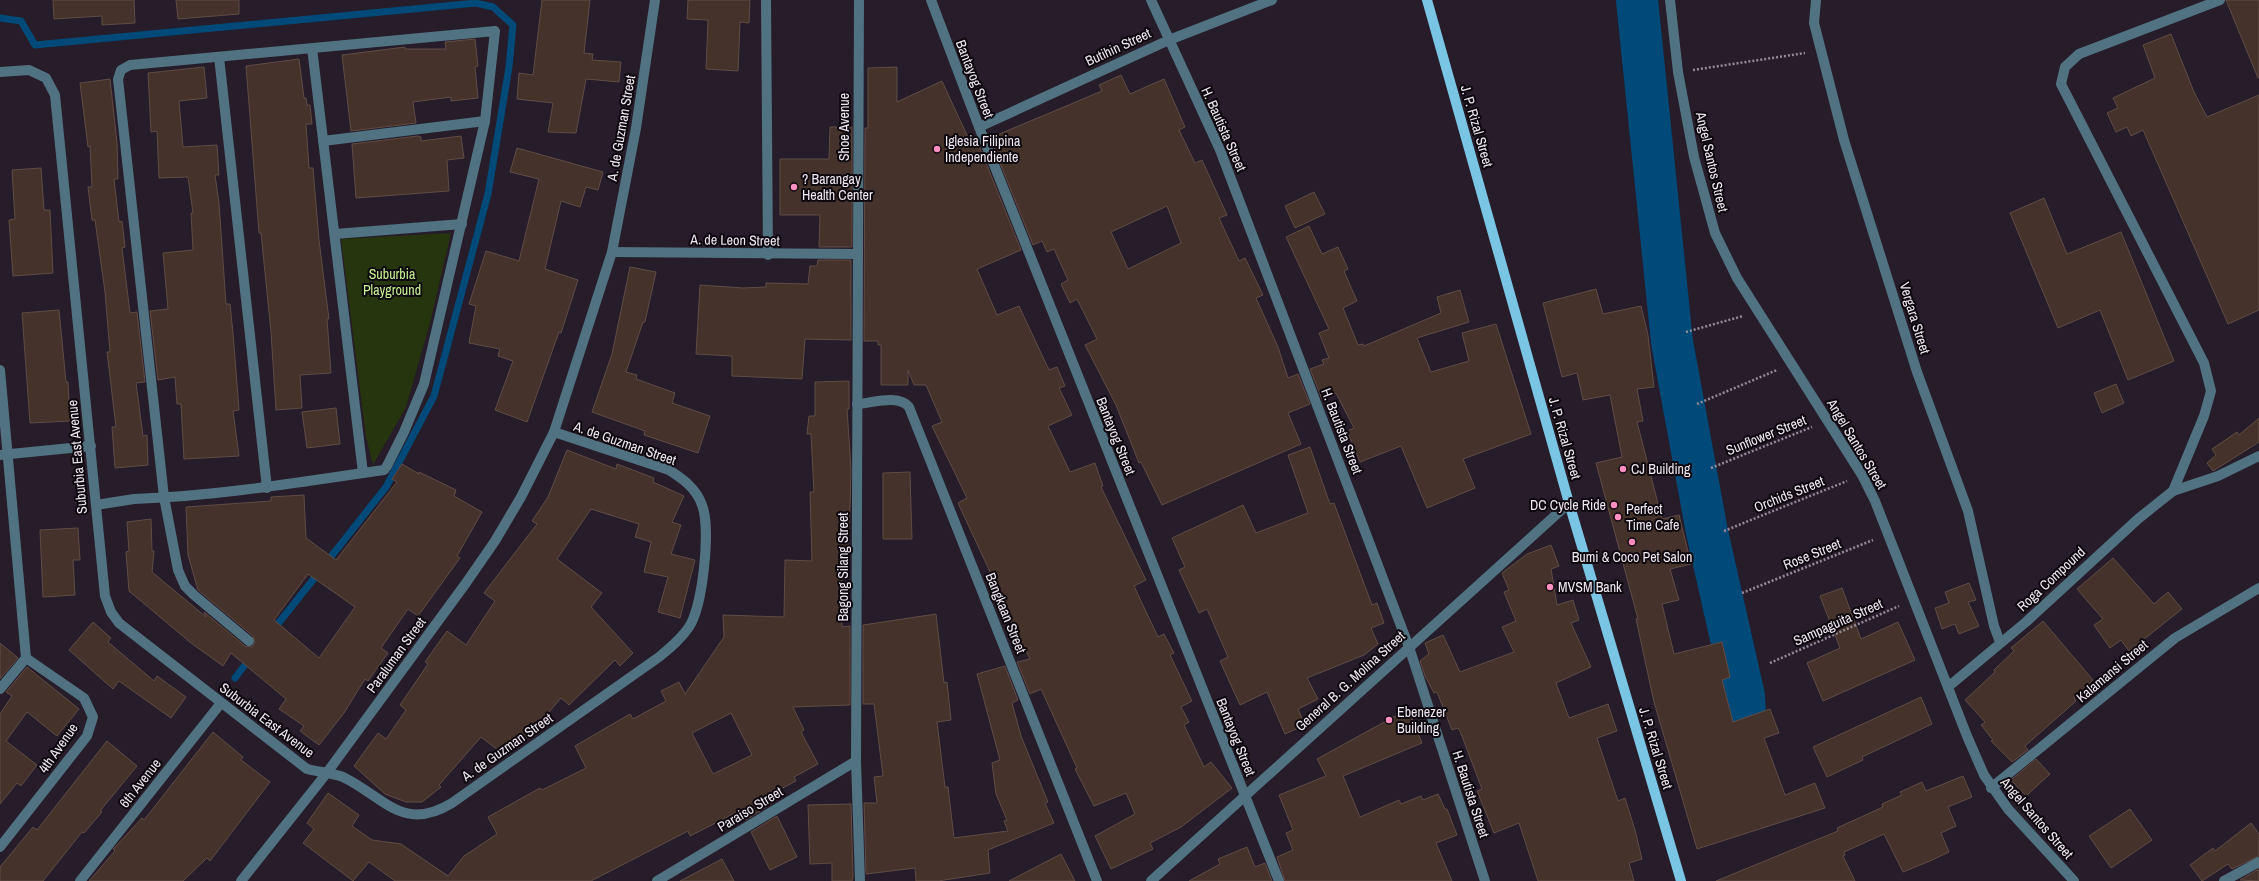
<svg xmlns="http://www.w3.org/2000/svg" width="2259" height="881" viewBox="0 0 2259 881" font-family="'Archivo Narrow',sans-serif">
	<style>
		.green { fill: #26350d }
		.lines { fill: none; stroke-linecap: round; stroke-linejoin: round }
		.stream { stroke: #004a79; stroke-width: 7 }
		.river { stroke: #004a79; stroke-width: 42 }
		.building { fill: #45322b; stroke: #614c45; fill-rule: evenodd }
		.path { stroke: #948b97; stroke-width: 2.5; stroke-dasharray: 2 2; stroke-linecap: butt }
		.minor { stroke: #507281; stroke-width: 10 }
		.major { stroke: #7bc5e4; stroke-width: 10 }
		.poi-dot { fill: #fd8ebf; stroke: #0d080e; stroke-width: 1.5 }
		.labels { text-anchor: middle; dominant-baseline: central; stroke-width: 4; stroke-linejoin: round; paint-order: stroke }
		.street-label { font-size: 14px; fill: #efe7f1; stroke: #0d080e }
		.poi-label { font-size: 14px; fill: #efe7f1; stroke: #0d080e; text-anchor: start }
		.park-label { font-size: 14px; fill: #c8f191; stroke: #0d080e }
	</style>
	<rect width="100%" height="100%" fill="#261c2a"/>
	<path class="green" d="M451 233 430 323 406 407 373 465 366 437 341 239Z"/>
	<g class="lines">
		<g class="stream">
			<path d="M0 18 21 21 35 45 476 3 493 7 513 25 509 67 488 194 434 396 386 487 326 563"/>
			<path d="M273 630 320 571"/>
			<path d="M235 678 251 657"/>
		</g>
		<path class="river" d="M1637 0 1672 342 1707 532 1744 696 1745 714"/>
	</g>
	<g class="building">
		<path d="M53 0H134L135 23 102 25V16L54 19Z"/>
		<path d="M176 0H239V14L178 19Z"/>
		<path d="M542 0H590L584 53 593 54 592 60 621 62 619 82 586 79 576 133 548 132 553 103 517 99 519 73 533 75Z"/>
		<path d="M688 0H750L749 23 740 22 738 71 706 69 708 20 687 19Z"/>
		<path d="M2226 0H2259V78H2258Z"/>
		<path d="M2171 34 2194 92 2207 117 2259 95V310L2228 324 2143 130 2131 136 2127 127 2116 132 2107 113 2118 108 2113 98 2155 78 2143 45Z"/>
		<path d="M475 39 478 66 475 67 478 98 451 101V97L413 102 416 123 351 131 342 55 405 47V49H446L445 42Z"/>
		<path d="M299 59 304 98H306L307 105H310L312 124H306L309 168H313L319 240 329 319H327L331 373 300 375 302 408 276 410 271 332 261 233H259L246 66Z"/>
		<path d="M204 67 207 98 179 101 183 147 217 145 219 175H215L219 203 226 304H230L233 333 239 410 233 411 239 456 184 459 181 404H177L175 377 158 380 150 311 168 309 163 253 193 250 191 213H193L188 177 159 178 157 131 151 132 148 73Z"/>
		<path d="M897 67V102L942 81 972 146 978 143 1021 250 977 269 997 315 1019 306 1049 370 1057 367 1065 386 1059 388 1072 415 1048 426 1070 472 1095 463 1103 486 1101 487 1146 580 1134 586 1158 637 1164 634 1174 653 1170 655 1192 701 1181 707 1189 722 1184 725 1204 767 1211 762 1232 788 1181 827 1150 843 1153 849 1111 869 1095 836 1135 814 1126 793 1094 806 1075 769 1077 768 1041 689 1030 694 1017 662 1030 659 988 576 991 574 958 503 967 498 932 426 942 422 926 385H914L908 370V385H881V345H878V341H864L865 128H868V68Z"/>
		<path d="M1121 75 1130 94 1164 79 1185 127 1179 130 1195 163 1202 160 1227 215 1219 218 1239 261 1245 258 1263 295 1256 298 1278 347 1288 378 1298 374 1310 404 1288 413 1301 444 1162 505 1141 462 1139 463 1116 405 1085 345 1097 339 1077 299 1070 303 1061 284 1068 280 1054 249 1047 252 1042 241 1033 245 990 138 1102 91 1099 85ZM1167 206 1181 243 1128 269 1111 232Z"/>
		<path d="M110 79 117 143 118 179H114L119 222 122 221 125 247 122 248 130 313 137 312 145 382 136 383 143 436 147 435 148 465 115 468 112 427H116L107 352H110L105 292 95 220H92L88 187H92L90 146 88 147 80 83Z"/>
		<path d="M830 127H852V247H819L820 215H780V159H829Z"/>
		<path d="M418 136 421 137V141L461 136 464 158 447 160 449 191 356 198 352 144Z"/>
		<path d="M517 148 603 172 598 190 586 187 580 207 561 201 545 269 578 280 561 333 559 332 527 422 495 410 513 361 498 356 500 349 469 343 476 306 469 304 486 251 519 261 539 179 510 172Z"/>
		<path d="M41 168 44 210H50L53 273 13 276 9 220 15 219 12 170Z"/>
		<path d="M1314 192 1325 214 1295 228 1285 206Z"/>
		<path d="M2044 198 2067 254 2121 232 2174 361 2128 380 2100 310 2058 328 2010 213Z"/>
		<path d="M1309 226 1322 254 1338 247 1348 269 1344 271 1357 301 1343 308 1358 345 1363 344 1364 346 1441 313 1437 297 1460 290 1469 322 1417 338 1431 372 1469 361 1462 333 1496 324 1531 434 1463 459 1475 488 1427 508 1401 446 1360 462 1347 431 1354 428 1336 393 1322 399 1310 369 1324 364 1322 360 1329 358 1319 333 1329 329 1286 237Z"/>
		<path d="M818 260H851V340L805 339 802 379 732 376V356L696 354 700 285 743 288 766 287V283L808 284 810 266H817Z"/>
		<path d="M630 267 656 272 645 322H643L626 372 637 375 636 379 675 393 672 403 710 416 698 453 644 435 645 431 592 412 612 354Z"/>
		<path d="M1596 289 1603 314 1641 306 1648 335 1654 387 1637 389 1643 421 1637 422 1662 519 1679 515 1691 564 1670 569 1679 600 1662 604 1674 654 1722 642 1730 677 1722 680 1733 722 1770 709 1779 733 1764 738 1785 795 1815 783 1825 808 1697 849 1654 702 1636 619H1638L1596 463 1622 457 1610 395 1583 400 1577 373 1562 377 1543 303Z"/>
		<path d="M59 310 66 382H68L70 421 30 423 22 313Z"/>
		<path d="M849 381V409H847L851 469 850 507 848 548H842V627L850 626V705L793 707 804 730 801 732 818 764 794 777 796 781 767 796 771 804 746 820 741 810 690 836 688 831 591 881H395L369 862 353 881 303 843 314 829 307 823 328 793 359 815 352 826 372 840 401 844 448 876 464 856 497 834 488 817 540 788 542 790 586 768 575 746 630 714 633 719 666 701 661 691 679 682 685 694 724 637 723 615 784 617 785 560 812 561 810 492H814L811 434H807L809 416H815V382ZM731 713 752 755 713 774 692 733Z"/>
		<path d="M2116 384 2124 403 2102 413 2094 393Z"/>
		<path d="M336 408 340 444 307 448 302 412Z"/>
		<path d="M2259 418V442L2213 471 2207 463 2216 455 2212 449 2237 432 2239 435Z"/>
		<path d="M1310 447 1330 504 1334 503 1372 605 1377 603 1384 623 1371 628 1378 644 1364 655 1307 678 1318 699 1298 709 1305 725 1285 734 1267 692 1240 705 1220 661 1228 657 1207 609 1199 613 1179 570 1185 567 1172 538 1243 505 1256 533 1308 513 1288 455Z"/>
		<path d="M567 450 616 469 617 464 654 478 653 482 684 496 672 522 681 525 671 554 695 560 680 618 658 612 668 577 644 572 651 542 635 537 639 524 591 509 557 559 602 593 591 607 633 653 620 666 615 660 569 705 561 698 524 741 503 754 481 737 439 785 441 787 422 802H406L385 794 354 766 378 733 386 739 406 710 400 705 428 664 425 662 447 631 466 645 495 601 484 593 537 524 532 521 548 497Z"/>
		<path d="M402 464 419 474V472L456 490 454 496 482 512 457 556 460 558 418 616 408 609 381 648 388 653 368 681 365 679 344 713 319 745 300 731 304 726 279 709 286 699 231 653 223 666 191 643 129 591 126 552 129 551 127 522 151 519 152 551H154L152 572 206 617 204 612 245 646 252 647 255 642 253 636 198 590 188 555 186 507 271 501V497L304 495 306 538 336 560 397 482 392 479ZM308 574 355 607 319 658 274 620Z"/>
		<path d="M910 472 912 539H883V473Z"/>
		<path d="M78 528 80 560H73L75 595 43 597 40 530Z"/>
		<path d="M1551 545 1559 566 1551 569 1557 605 1573 600 1579 620 1571 623 1591 667 1556 683 1569 718 1608 704 1617 731 1597 738 1618 801 1625 798 1635 830 1642 859 1629 863 1634 881H1538L1519 823 1494 833 1477 791 1482 789 1460 731 1458 728 1452 730 1437 692 1434 693 1425 676 1420 661 1429 654 1425 643 1443 635 1460 672 1514 652 1502 627 1516 621 1504 592 1509 590 1502 573 1527 554Z"/>
		<path d="M2113 558 2154 604 2168 592 2182 609 2129 651 2121 640 2110 648 2094 625 2103 619 2077 589Z"/>
		<path d="M1969 583 1976 600 1968 602 1979 626 1959 634 1955 624 1942 629 1935 608 1949 603 1945 592Z"/>
		<path d="M1842 588 1861 639 1898 622 1915 660 1823 701 1807 663 1840 648 1820 596Z"/>
		<path d="M936 614 944 683 947 682 951 720 937 722 945 787H948L954 838 1008 831 1004 821 1007 820 996 794 992 763 1000 760 977 674 1005 666 1018 700 1012 703 1021 736 1048 802 1045 803 1054 823 988 850 990 873 938 881H916L915 868 866 874 864 803H877L874 777 883 776 874 704H863V625Z"/>
		<path d="M2043 621 2093 680 2074 698 2076 701 2025 746 2028 750 2012 762 1991 741 1993 740 1981 725 1985 722 1965 700 1995 672 1994 670 2014 651 2011 648Z"/>
		<path d="M93 622 111 638 108 642 154 681 157 676 186 697 171 718 119 681 113 689 69 650Z"/>
		<path d="M0 643 18 658 0 679Z"/>
		<path d="M27 667 79 709 57 736 27 712 6 741 37 765 21 786 17 783 0 804V714L12 696 6 692Z"/>
		<path d="M1921 697 1932 724 1862 757 1863 760 1827 777 1813 747Z"/>
		<path d="M1408 709 1422 743 1343 776 1360 817 1399 800 1401 804 1421 796 1423 800 1438 794 1445 809H1447L1457 835 1436 843 1452 881H1285L1277 857 1293 850 1286 833 1293 830 1279 795 1326 776 1317 759Z"/>
		<path d="M213 732 243 757 241 760 270 782 210 861 207 858 183 881H89L115 851 113 849 117 845 142 818 144 820Z"/>
		<path d="M107 741 137 766 100 811 102 812 84 833 82 832 43 881H0V867L33 827 37 830Z"/>
		<path d="M2036 759 2050 774 2026 796 2011 780Z"/>
		<path d="M1963 776 1972 797 1948 807 1956 826 1941 833 1949 852 1930 861 1903 872 1884 834 1844 852 1845 855 1843 856 1855 881H1716L1838 831 1837 828 1883 807 1882 804 1902 795 1900 792 1922 782 1926 791Z"/>
		<path d="M851 804 853 876 852 881H832V863L810 864 808 805Z"/>
		<path d="M2130 809 2152 840 2111 868 2089 836Z"/>
		<path d="M777 816 797 857 770 870 751 832Z"/>
		<path d="M2251 823 2259 834V856L2232 869 2228 864 2202 881 2190 865 2213 848 2215 851Z"/>
		<path d="M1247 847 1255 867 1265 863 1272 881H1189L1220 864 1218 859Z"/>
		<path d="M1061 854 1075 881H1009Z"/>
		<path d="M722 859 734 881H680Z"/>
		<path d="M2259 869V881L2240 880Z"/>
	</g>
	<g class="lines">
		<g class="path">
			<path d="M1693 70 1805 53"/>
			<path d="M1686 332 1743 316"/>
			<path d="M1697 404 1777 370"/>
			<path d="M1711 468 1812 427"/>
			<path d="M1724 531 1847 481"/>
			<path d="M1742 593 1873 540"/>
			<path d="M1770 663 1899 606"/>
		</g>
		<g class="minor">
			<path d="M766 0 768 255"/>
			<path d="M859 0 856 761 860 881"/>
			<path d="M931 0 979 127 1279 881"/>
			<path d="M1151 0 1220 150 1409 647 1485 881"/>
			<path d="M1670 0 1678 72 1694 157 1715 233 1737 278 1862 475 1875 501 1967 736 1984 775 2008 809 2074 881"/>
			<path d="M1816 0 1814 23 1844 140 1917 372 1968 511 1994 626 2000 642"/>
			<path d="M312 48 363 473"/>
			<path d="M219 57 267 488"/>
			<path d="M0 72 29 70 46 78 55 95 105 596 111 612 119 623 307 769C318 772 333 773 343 777 384 797 403 833 452 803L659 657C670 648 681 639 689 627 703 606 711 528 702 505 696 488 683 479 669 470L554 432"/>
			<path d="M979 127 1169 40 1272 0"/>
			<path d="M323 141 485 121"/>
			<path d="M335 234 462 224"/>
			<path d="M612 252 857 254"/>
			<path d="M0 370 26 658 0 689"/>
			<path d="M857 404C872 403 899 394 909 407L1097 881"/>
			<path d="M0 455 91 446"/>
			<path d="M2173 491 2204 416 2211 391 2204 363 2061 84 2065 67 2079 54 2220 0"/>
			<path d="M96 505 134 499C218 496 301 482 384 470L387 466 404 432 424 384 485 121 495 31 130 65 121 70 118 79 164 497 178 570 185 586 194 595 249 641"/>
			<path d="M1948 687 2026 622 2138 519 2173 491 2218 476 2259 456"/>
			<path d="M1991 788 2175 638 2259 588"/>
			<path d="M0 847 87 736 93 717 84 698 26 658"/>
			<path d="M80 881 221 703"/>
			<path d="M241 881 326 774 466 583 495 541 521 497 554 432 612 252 636 128 655 0"/>
			<path d="M657 881 856 761"/>
			<path d="M1151 881 1569 503"/>
			<path d="M2224 881 2259 862"/>
		</g>
		<path class="major" d="M1427 0 1569 503 1681 881"/>
	</g>
	<g class="poi-dot">
		<circle cx="937" cy="149" r="4"/>
		<circle cx="794" cy="187" r="4"/>
		<circle cx="1623" cy="469" r="4"/>
		<circle cx="1614" cy="505" r="4"/>
		<circle cx="1618" cy="517" r="4"/>
		<circle cx="1632" cy="542" r="4"/>
		<circle cx="1550" cy="587" r="4"/>
		<circle cx="1389" cy="720" r="4"/>
	</g>
	<g class="labels">
		<g class="street-label">
			<text transform="translate(1118 47) rotate(-25)">Butihin Street</text>
			<text transform="translate(975 79) rotate(69)">Bantayog Street</text>
			<text transform="translate(1477 126) rotate(74)">J. P. Rizal Street</text>
			<text transform="translate(844 127) rotate(-90)">Shoe Avenue</text>
			<text transform="translate(621 128) rotate(-80)">A. de Guzman Street</text>
			<text transform="translate(1224 129) rotate(66)">H. Bautista Street</text>
			<text transform="translate(1712 162) rotate(77)">Angel Santos Street</text>
			<text transform="translate(735 240) rotate(1)">A. de Leon Street</text>
			<text transform="translate(1915 318) rotate(73)">Vergara Street</text>
			<text transform="translate(1342 431) rotate(69)">H. Bautista Street</text>
			<text transform="translate(1766 435) rotate(-22)">Sunflower Street</text>
			<text transform="translate(1116 436) rotate(68)">Bantayog Street</text>
			<text transform="translate(1565 438) rotate(74)">J. P. Rizal Street</text>
			<text transform="translate(625 443) rotate(19)">A. de Guzman Street</text>
			<text transform="translate(1857 444) rotate(59)">Angel Santos Street</text>
			<text transform="translate(77 457) rotate(-95)">Suburbia East Avenue</text>
			<text transform="translate(1789 494) rotate(-22)">Orchids Street</text>
			<text transform="translate(1812 554) rotate(-22)">Rose Street</text>
			<text transform="translate(843 567) rotate(-90)">Bagong Silang Street</text>
			<text transform="translate(2051 579) rotate(-43)">Roga Compound</text>
			<text transform="translate(1006 613) rotate(68)">Bangkaan Street</text>
			<text transform="translate(1838 622) rotate(-24)">Sampaguita Street</text>
			<text transform="translate(396 655) rotate(-54)">Paraluman Street</text>
			<text transform="translate(2112 671) rotate(-40)">Kalamansi Street</text>
			<text transform="translate(1350 681) rotate(-42)">General B. G. Molina Street</text>
			<text transform="translate(267 720) rotate(37)">Suburbia East Avenue</text>
			<text transform="translate(1236 737) rotate(68)">Bantayog Street</text>
			<text transform="translate(507 747) rotate(-35)">A. de Guzman Street</text>
			<text transform="translate(58 748) rotate(-55)">4th Avenue</text>
			<text transform="translate(1656 748) rotate(73)">J. P. Rizal Street</text>
			<text transform="translate(140 783) rotate(-52)">6th Avenue</text>
			<text transform="translate(1471 794) rotate(72)">H. Bautista Street</text>
			<text transform="translate(750 809) rotate(-31)">Paraiso Street</text>
			<text transform="translate(2037 818) rotate(49)">Angel Santos Street</text>
		</g>
		<g class="poi-label">
			<text x="945" y="141">Iglesia Filipina<tspan x="945" dy="16">Independiente</tspan></text>
			<text x="802" y="179">? Barangay<tspan x="802" dy="16">Health Center</tspan></text>
			<text x="1631" y="469">CJ Building</text>
			<text x="1606" y="505" text-anchor="end">DC Cycle Ride</text>
			<text x="1626" y="509">Perfect<tspan x="1626" dy="16">Time Cafe</tspan></text>
			<text x="1632" y="557" text-anchor="middle">Bumi &amp; Coco Pet Salon</text>
			<text x="1558" y="587">MVSM Bank</text>
			<text x="1397" y="712">Ebenezer<tspan x="1397" dy="16">Building</tspan></text>
		</g>
		<g class="park-label">
			<text x="392" y="274">Suburbia<tspan x="392" dy="16">Playground</tspan></text>
		</g>
	</g>
</svg>
